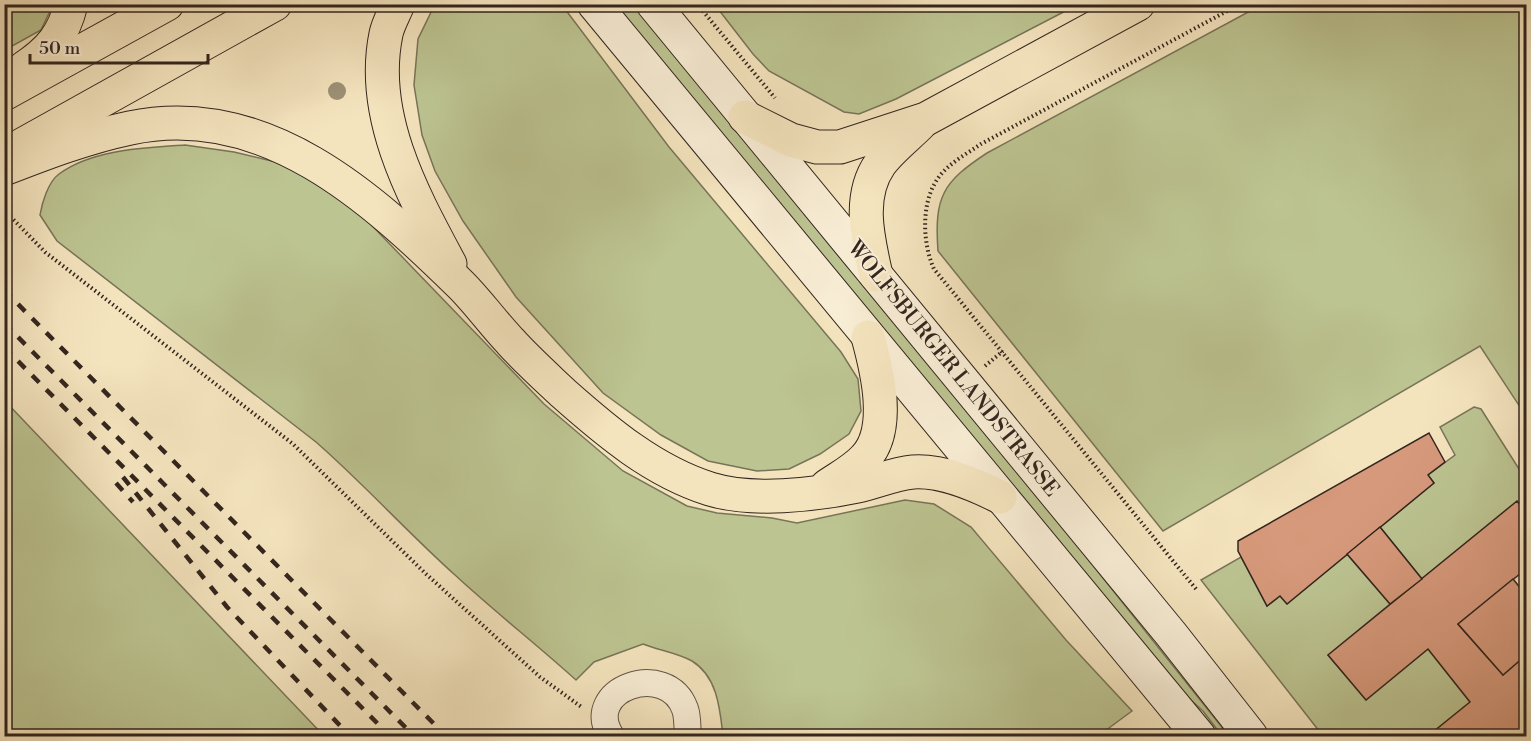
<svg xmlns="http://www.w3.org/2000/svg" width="1531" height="741" viewBox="0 0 1531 741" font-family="'Libre Bodoni',serif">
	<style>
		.green { fill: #bcc491; stroke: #787458; stroke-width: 1.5 }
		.building { fill: #d6997b; stroke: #33251e; stroke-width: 1.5 }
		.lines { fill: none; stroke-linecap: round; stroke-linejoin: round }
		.minor-casing { stroke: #635546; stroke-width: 28 }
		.secondary-casing { stroke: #33251e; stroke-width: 35 }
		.motorway-casing { stroke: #33251e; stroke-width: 35 }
		.path { stroke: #33251e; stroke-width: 4; stroke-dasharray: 1.5 3; stroke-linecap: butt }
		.minor { stroke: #f8edd5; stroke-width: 26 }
		.secondary { stroke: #f8edd5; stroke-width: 33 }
		.motorway { stroke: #f4e4be; stroke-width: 33 }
		.rail { stroke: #33251e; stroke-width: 4.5; stroke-dasharray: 10 10; stroke-linecap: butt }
		.tree { fill: #9d9176 }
		.labels { text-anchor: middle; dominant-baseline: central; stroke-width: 4.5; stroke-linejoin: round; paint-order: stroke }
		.street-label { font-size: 21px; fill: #33251e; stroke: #f8edd5 }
	</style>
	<rect width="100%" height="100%" fill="#f4e4be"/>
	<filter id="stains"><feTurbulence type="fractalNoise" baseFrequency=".00333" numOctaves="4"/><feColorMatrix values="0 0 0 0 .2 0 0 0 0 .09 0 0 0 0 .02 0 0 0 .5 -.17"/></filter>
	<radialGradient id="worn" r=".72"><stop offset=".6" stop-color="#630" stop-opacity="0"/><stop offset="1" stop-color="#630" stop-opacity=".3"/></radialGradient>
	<g class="green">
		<path d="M5 4H53V5L41 30 5 50Z"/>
		<path d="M435 4 562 5 669 147 841 352 858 379 861 411 849 434 820 454 789 469 757 471 708 461 661 435 603 393 516 297 463 221 435 171 422 135 414 85 418 39Z"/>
		<path d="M1263 4 1526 5V416L1480 346 1163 531 938 251C934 196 943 182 987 153Z"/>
		<path d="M612 5H634L1024 479 1229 736H1222L1203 711 1174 685Z"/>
		<path d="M715 5H1077L896 99 859 114 844 112 769 71 753 54Z"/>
		<path d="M185 145 234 152 284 164 356 209 544 404 623 471 687 506 717 513 772 518 797 523 905 500 934 504 971 527 1066 640 1132 711 1098 736H723C720 710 718 677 692 661 678 653 658 650 643 644L594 662 576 680C536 644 494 611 455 575 407 532 364 484 316 442L57 241 40 215C42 203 48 182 59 174 93 149 145 148 185 145Z"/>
		<path d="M5 401 324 736H5Z"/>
		<path d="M1474 407 1481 409 1526 480V512L1517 502 1422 579 1380 527 1434 483 1428 475 1455 455 1440 427Z"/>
		<path d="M1347 554 1390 604 1328 655 1366 700 1428 649 1470 702 1428 736H1323L1201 580 1241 557 1267 606 1280 596 1287 604Z"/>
	</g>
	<g class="building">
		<path d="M1429 433 1445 462 1428 475 1434 483 1287 604 1280 596 1267 606 1238 551V541Z"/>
		<path d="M1517 501 1526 512V569L1458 624 1503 675 1526 655V730L1519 736H1428L1470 702 1428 649 1366 700 1328 655Z"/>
		<path d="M1380 527 1422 579 1390 604 1347 554Z"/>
		<path d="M1513 579 1526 595V655L1503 675 1458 624Z"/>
	</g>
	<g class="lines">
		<defs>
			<path id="minor" d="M611 736C581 689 667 659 685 709 688 717 687 728 688 736"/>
			<g id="secondary">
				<path d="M594 4 1199 736"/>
				<path d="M653 4 1171 634 1251 736"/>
			</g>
			<g id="motorway">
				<path d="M398 4C394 14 388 24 386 34 369 116 413 195 450 264"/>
				<path d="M24 68C49 51 64 35 71 4"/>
				<path d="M4 94 167 4"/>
				<path d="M745 117 791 140 817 147H840L926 119 1138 4"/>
				<path d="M22 145 275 4"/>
				<path d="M4 169C45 153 87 137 130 128 265 99 372 198 461 285 478 302 493 323 510 341 526 359 545 376 563 393 607 432 653 471 710 489 752 502 814 495 857 486 876 482 893 474 913 472 942 470 974 484 1000 497"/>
				<path d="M876 275C868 239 857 197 880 164 890 150 907 137 920 124"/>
				<path d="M827 486C840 477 854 470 865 458 892 430 877 370 868 337"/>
			</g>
		</defs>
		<use href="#minor" class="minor-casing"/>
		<use href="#secondary" class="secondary-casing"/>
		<use href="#motorway" class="motorway-casing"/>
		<g class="path">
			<path d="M697 4 775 98"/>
			<path d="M4 210 45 252 293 444 426 574 540 677 583 708"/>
			<path d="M985 366 1003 351"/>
			<path d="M1196 589 934 269C923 245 921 207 935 183 945 165 965 155 981 144L1240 4"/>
		</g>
		<use href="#minor" class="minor"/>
		<use href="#secondary" class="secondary"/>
		<use href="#motorway" class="motorway"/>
		<g class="rail">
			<path d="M4 290 446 736"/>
			<path d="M4 323 414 736"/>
			<path d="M4 347 390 736"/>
			<path d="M123 477 227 607 350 736"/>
			<path d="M116 483 133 502"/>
		</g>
	</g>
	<circle class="tree" cx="337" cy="91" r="9"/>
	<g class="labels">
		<g class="street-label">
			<text transform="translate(953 369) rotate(51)">WOLFSBURGER LANDSTRASSE</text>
		</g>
	</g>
	<rect width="1531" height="741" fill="none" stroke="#f4e4be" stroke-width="24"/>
	<rect x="6" y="6" width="1519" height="729" fill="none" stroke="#33251e" stroke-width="3"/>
	<rect x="12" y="12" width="1507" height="717" fill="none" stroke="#33251e" stroke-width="1.5"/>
	<path d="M30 54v9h178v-9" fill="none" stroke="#33251e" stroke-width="3"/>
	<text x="39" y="54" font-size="18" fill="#33251e" stroke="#f8edd5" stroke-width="4.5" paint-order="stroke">50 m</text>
	<rect width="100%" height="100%" filter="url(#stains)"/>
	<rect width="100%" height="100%" fill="url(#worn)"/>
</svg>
